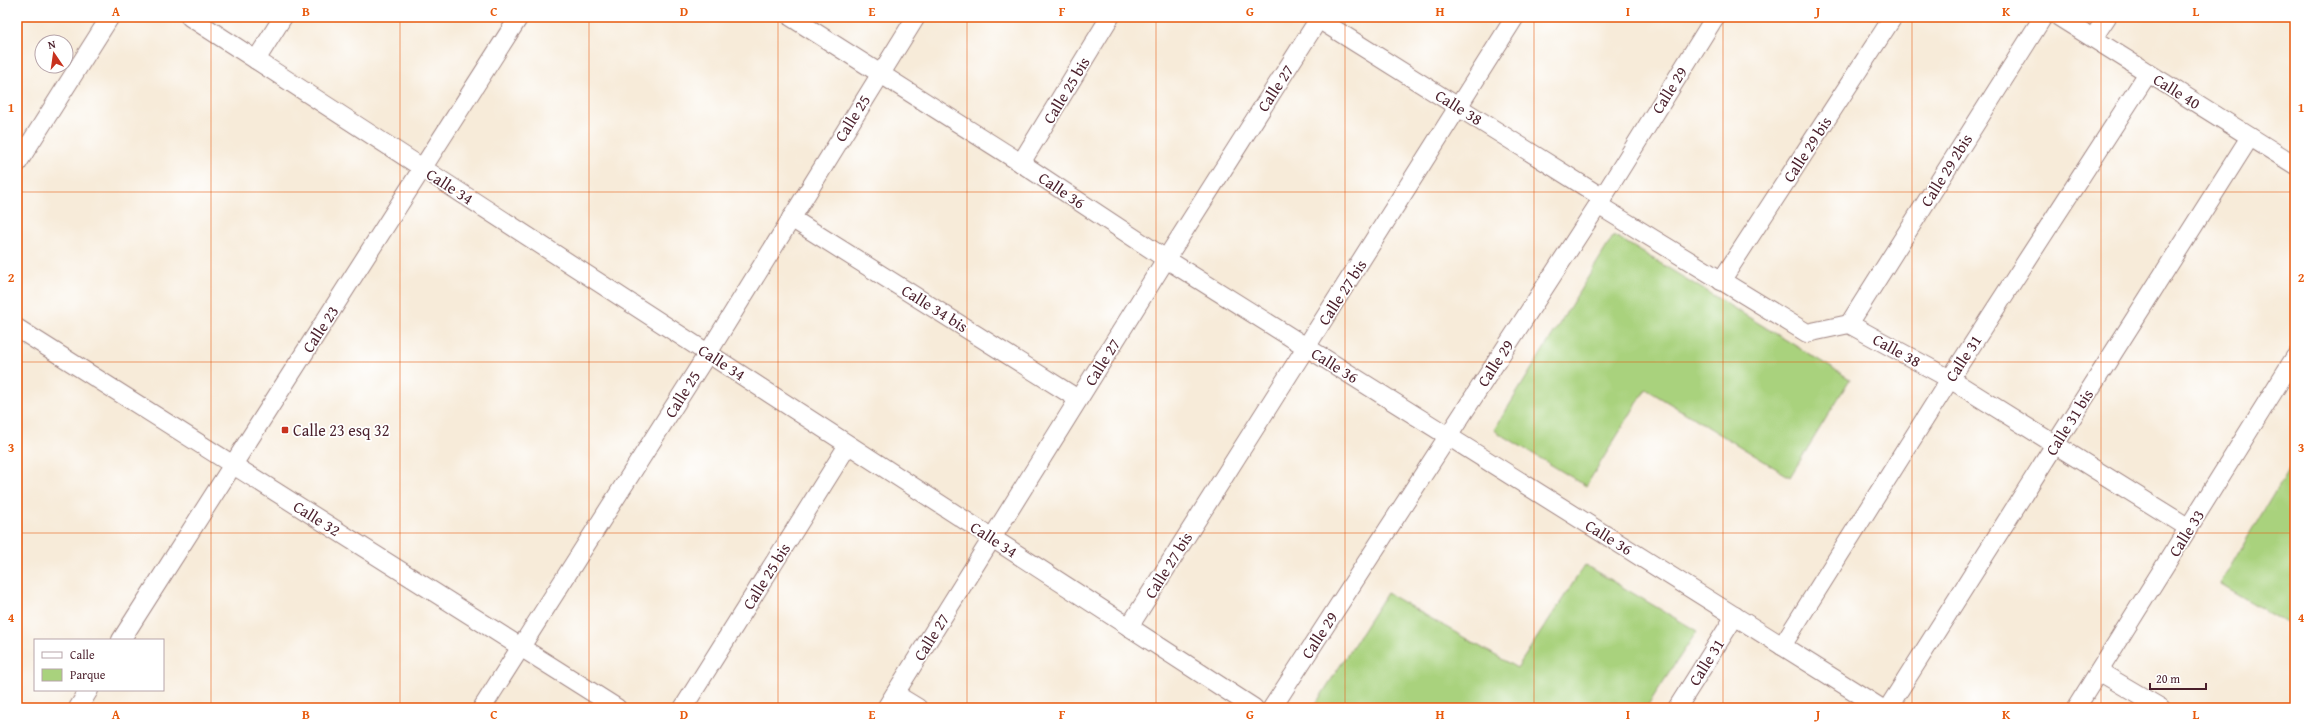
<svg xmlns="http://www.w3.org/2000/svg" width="2312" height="725" viewBox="0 0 2312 725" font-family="'Gentium Book Plus',serif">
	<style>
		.green { fill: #a9d27d; stroke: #7a7854 }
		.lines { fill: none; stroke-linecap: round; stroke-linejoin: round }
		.street-casing { stroke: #a08582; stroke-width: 20 }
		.street { stroke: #fff; stroke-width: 18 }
		.grid { fill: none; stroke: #e8590c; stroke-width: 1; stroke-opacity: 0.55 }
		.poi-dot { fill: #c8321e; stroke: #fff; stroke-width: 1.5 }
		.labels { text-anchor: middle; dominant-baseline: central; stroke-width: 3.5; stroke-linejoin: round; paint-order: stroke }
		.street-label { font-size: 16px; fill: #4a1f2b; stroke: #fff }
		.poi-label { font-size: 16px; fill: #4a1f2b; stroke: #fff; text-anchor: start }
		.neatline { fill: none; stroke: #e8590c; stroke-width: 1.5 }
		.grid-label { font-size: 13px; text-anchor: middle; font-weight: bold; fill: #e8590c }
	</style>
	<rect width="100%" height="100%" fill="#fff"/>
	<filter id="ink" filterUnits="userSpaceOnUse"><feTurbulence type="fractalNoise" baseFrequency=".025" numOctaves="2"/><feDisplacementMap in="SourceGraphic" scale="8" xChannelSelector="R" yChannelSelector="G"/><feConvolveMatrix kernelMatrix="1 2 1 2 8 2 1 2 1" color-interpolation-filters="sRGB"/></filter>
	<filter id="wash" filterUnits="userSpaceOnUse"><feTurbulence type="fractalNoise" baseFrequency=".012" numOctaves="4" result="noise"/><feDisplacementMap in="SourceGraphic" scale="16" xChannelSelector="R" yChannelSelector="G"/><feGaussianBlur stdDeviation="0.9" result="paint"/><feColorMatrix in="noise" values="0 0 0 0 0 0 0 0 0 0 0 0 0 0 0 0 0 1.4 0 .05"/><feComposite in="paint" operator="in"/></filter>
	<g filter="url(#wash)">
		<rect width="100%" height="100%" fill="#f7ebd9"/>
		<g class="green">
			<path d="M1614 235 1850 379 1790 477 1646 389 1586 486 1494 430Z"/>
			<path d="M2295 458V628L2220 584Z"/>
			<path d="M1585 565 1697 631 1646 708H1313L1387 593 1517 668Z"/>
		</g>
	</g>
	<g filter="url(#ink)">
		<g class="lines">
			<defs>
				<g id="street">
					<path d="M190 17 1254 708"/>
					<path d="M791 17 1021 163 1166 259 1881 708"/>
					<path d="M1315 17 1603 198"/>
					<path d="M2059 17 2295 165"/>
					<path d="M2093 38 2107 17"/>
					<path d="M256 60 283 17"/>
					<path d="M1021 163 1110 17"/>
					<path d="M17 164 110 17"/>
					<path d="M1598 205 1807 333 1849 324 1950 379 2189 528"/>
					<path d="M791 218 1078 399"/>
					<path d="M1721 281 1893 17"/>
					<path d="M1849 324 2043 17"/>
					<path d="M17 328 617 708"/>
					<path d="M1129 627 1515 17"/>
					<path d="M121 640 519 17"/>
					<path d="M1782 646 1950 379 2148 73"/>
					<path d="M2100 672 2161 708"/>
					<path d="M895 694 918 708"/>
					<path d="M78 708 89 690"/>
					<path d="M482 708 708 353 916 17"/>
					<path d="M683 708 848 445"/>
					<path d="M886 708 1166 259 1320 17"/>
					<path d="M1272 708 1598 205 1715 17"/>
					<path d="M1677 708 1735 616"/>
					<path d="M1888 708 2250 137"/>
					<path d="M2076 708 2295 357"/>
				</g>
			</defs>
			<use href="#street" class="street-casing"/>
			<use href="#street" class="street"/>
		</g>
	</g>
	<path class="grid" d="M211 17V708M400 17V708M589 17V708M778 17V708M967 17V708M1156 17V708M1345 17V708M1534 17V708M1723 17V708M1912 17V708M2101 17V708M17 192H2295M17 362H2295M17 533H2295"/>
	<rect class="poi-dot" x="281" y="426" width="8" height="8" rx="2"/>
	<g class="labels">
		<g class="street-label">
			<text transform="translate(1275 88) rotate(-57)">Calle 27</text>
			<text transform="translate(1066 90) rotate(-59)">Calle 25 bis</text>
			<text transform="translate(1669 90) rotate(-58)">Calle 29</text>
			<text transform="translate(2177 91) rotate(32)">Calle 40</text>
			<text transform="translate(1459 107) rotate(32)">Calle 38</text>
			<text transform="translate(852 118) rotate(-58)">Calle 25</text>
			<text transform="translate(1807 149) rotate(-57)">Calle 29 bis</text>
			<text transform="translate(1946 170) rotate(-58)">Calle 29 2bis</text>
			<text transform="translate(450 186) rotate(33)">Calle 34</text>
			<text transform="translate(1062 190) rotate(34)">Calle 36</text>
			<text transform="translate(1342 292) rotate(-57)">Calle 27 bis</text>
			<text transform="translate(935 308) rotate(32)">Calle 34 bis</text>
			<text transform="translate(320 329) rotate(-57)">Calle 23</text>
			<text transform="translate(1897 350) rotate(29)">Calle 38</text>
			<text transform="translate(1963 358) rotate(-57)">Calle 31</text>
			<text transform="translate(722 362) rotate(33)">Calle 34</text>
			<text transform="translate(1102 362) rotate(-58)">Calle 27</text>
			<text transform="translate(1495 363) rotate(-57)">Calle 29</text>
			<text transform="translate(1335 365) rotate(32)">Calle 36</text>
			<text transform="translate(682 394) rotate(-58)">Calle 25</text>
			<text transform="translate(2069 422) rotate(-58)">Calle 31 bis</text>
			<text transform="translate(317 518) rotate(32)">Calle 32</text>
			<text transform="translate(2186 533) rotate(-58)">Calle 33</text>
			<text transform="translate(1609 537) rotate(32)">Calle 36</text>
			<text transform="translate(994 539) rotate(33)">Calle 34</text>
			<text transform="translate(1168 565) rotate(-58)">Calle 27 bis</text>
			<text transform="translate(766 576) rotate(-58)">Calle 25 bis</text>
			<text transform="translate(1319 635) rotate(-57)">Calle 29</text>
			<text transform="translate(931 637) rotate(-58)">Calle 27</text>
			<text transform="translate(1706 662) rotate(-58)">Calle 31</text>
		</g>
		<g class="poi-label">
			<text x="293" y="430">Calle 23 esq 32</text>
		</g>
	</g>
	<rect width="2312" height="725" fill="none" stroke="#fff" stroke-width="44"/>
	<rect x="34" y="639" width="130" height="52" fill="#ffffff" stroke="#b7a5aa"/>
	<rect x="42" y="652" width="20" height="6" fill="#ffffff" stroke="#b7a5aa"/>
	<text x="70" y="659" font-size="12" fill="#4a1f2b">Calle</text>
	<rect x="42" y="669" width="20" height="12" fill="#a9d27d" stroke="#b7a5aa"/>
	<text x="70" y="679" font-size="12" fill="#4a1f2b">Parque</text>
	<g transform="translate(54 54) rotate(347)"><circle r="19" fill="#ffffff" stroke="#b7a5aa"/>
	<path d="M0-3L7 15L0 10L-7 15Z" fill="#c8321e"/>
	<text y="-6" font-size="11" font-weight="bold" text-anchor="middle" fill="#4a1f2b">N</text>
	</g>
	<path d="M2150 683v6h56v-6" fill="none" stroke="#4a1f2b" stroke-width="2"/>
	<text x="2156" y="683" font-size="12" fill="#4a1f2b" stroke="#ffffff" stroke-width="3" paint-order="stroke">20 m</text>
	<rect x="22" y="22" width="2268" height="681" class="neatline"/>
	<g class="grid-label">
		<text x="116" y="16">A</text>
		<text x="306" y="16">B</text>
		<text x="494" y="16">C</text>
		<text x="684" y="16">D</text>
		<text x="872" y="16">E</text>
		<text x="1062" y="16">F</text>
		<text x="1250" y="16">G</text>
		<text x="1440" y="16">H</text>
		<text x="1628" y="16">I</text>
		<text x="1818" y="16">J</text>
		<text x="2006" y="16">K</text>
		<text x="2196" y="16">L</text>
		<text x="11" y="112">1</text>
		<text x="2301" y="112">1</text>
		<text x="11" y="282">2</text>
		<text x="2301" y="282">2</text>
		<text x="11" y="452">3</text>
		<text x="2301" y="452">3</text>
		<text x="11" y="622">4</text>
		<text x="2301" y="622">4</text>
		<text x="116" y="719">A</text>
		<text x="306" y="719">B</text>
		<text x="494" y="719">C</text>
		<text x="684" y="719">D</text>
		<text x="872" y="719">E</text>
		<text x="1062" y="719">F</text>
		<text x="1250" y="719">G</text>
		<text x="1440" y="719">H</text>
		<text x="1628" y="719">I</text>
		<text x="1818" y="719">J</text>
		<text x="2006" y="719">K</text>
		<text x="2196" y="719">L</text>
	</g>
</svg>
